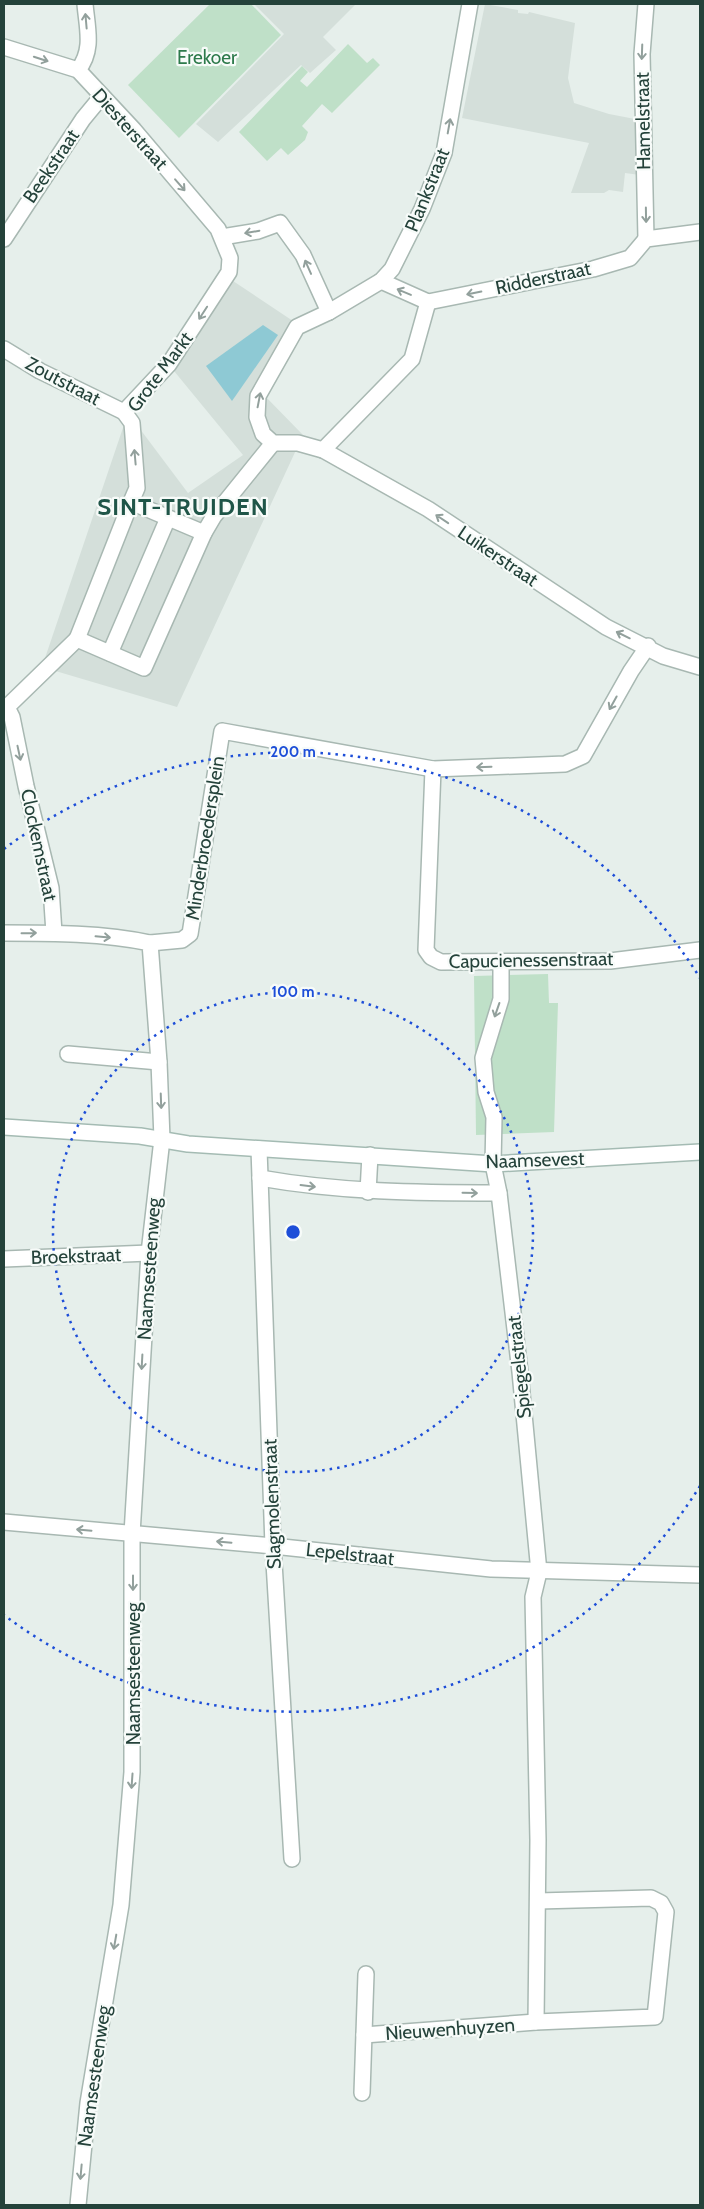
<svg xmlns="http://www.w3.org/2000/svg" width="704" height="2209" viewBox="0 0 704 2209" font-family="Cabin,sans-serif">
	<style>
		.built { fill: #d4dfda }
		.green { fill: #bfe0c8 }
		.water { fill: #8ec9d4 }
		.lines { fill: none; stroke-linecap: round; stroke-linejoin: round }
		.street-casing { stroke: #a8b8b2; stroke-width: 18 }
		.secondary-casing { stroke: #a4bbb3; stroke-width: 18 }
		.street { stroke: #fff; stroke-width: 15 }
		.secondary { stroke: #fff; stroke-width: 15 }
		.oneway { stroke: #92a09c }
		.ring { fill: none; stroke: #1d4ed8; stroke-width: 2.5; stroke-dasharray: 2.5 5 }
		.labels { text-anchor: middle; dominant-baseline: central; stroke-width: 4.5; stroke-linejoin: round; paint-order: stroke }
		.park-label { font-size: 19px; fill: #2d7a4b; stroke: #f7fbf9 }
		.street-label { font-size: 19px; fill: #24423a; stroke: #f7fbf9 }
		.district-label { font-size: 24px; font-weight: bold; letter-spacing: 1px; fill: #1f5548; stroke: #f7fbf9 }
		.centre { fill: #1d4ed8; stroke: #f7fbf9; stroke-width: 2.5 }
		.ring-label { font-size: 15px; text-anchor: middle; font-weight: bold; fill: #1d4ed8; stroke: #f7fbf9; stroke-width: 4.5; stroke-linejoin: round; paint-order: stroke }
	</style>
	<rect width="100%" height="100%" fill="#e6efeb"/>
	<g class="built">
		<path d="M254 4H356L323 37 336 50 310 73 301 65 218 142 196 124 284 34Z"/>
		<path d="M485 4 518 10V13L528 14 529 12 575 23 568 78 574 103 609 114 635 119 640 175 625 173 623 192 609 190 604 193H571L589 143 462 118Z"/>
		<path d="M224 275 305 329 264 395 303 435 177 707 42 667 128 413 188 493 243 455 165 360Z"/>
	</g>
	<g class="green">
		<path d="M210 4H251L281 35 179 138 128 85Z"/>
		<path d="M348 44 367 63 373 58 380 65 332 113 322 104 302 126 308 132 305 140 288 155 281 148 267 161 239 132 302 66 308 72 300 81 307 87Z"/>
		<path d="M548 974 549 1003H558L554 1132 476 1135 474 976Z"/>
	</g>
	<path class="water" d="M263 325 278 335 232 401 206 366Z"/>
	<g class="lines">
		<defs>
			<g id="street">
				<path d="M470 4 444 153 422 209 392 269 381 281 329 312 297 327 258 396 257 417 263 434 273 443H298L323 450 428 509 606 627 663 656 700 667"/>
				<path d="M4 47 78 70 134 130 218 229 230 258 229 272 169 364 124 412"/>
				<path d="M78 70C94 50 87 28 85 4"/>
				<path d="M222 237 258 231 280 223 303 255 329 312"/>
				<path d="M4 239 83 119 102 96"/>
				<path d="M646 239 642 54 646 4"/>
				<path d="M381 281 428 302 593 269 630 258 646 239 700 232"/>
				<path d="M4 349 40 371 124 412 132 423 137 488 131 502"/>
				<path d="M323 450 412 359 428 302"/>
				<path d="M77 639 131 502 204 533"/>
				<path d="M110 653 168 518"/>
				<path d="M7 707 77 639 144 668 204 533 214 516 273 443"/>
				<path d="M7 707 12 717 26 786 51 888 54 933"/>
				<path d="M433 769 426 950 431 957 441 962 610 961 700 950"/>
				<path d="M4 933C52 933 103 933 150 943L159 1062 162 1139 149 1253 132 1534V1772L121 1905 88 2103 78 2205"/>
				<path d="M150 943 182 940 190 934 222 731 433 769 565 764 583 756 631 671 648 646"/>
				<path d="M501 962V999L483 1058 486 1092 494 1117 493 1164 499 1193 520 1372 539 1572 533 1597 538 1840 536 2022"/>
				<path d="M68 1054 159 1062"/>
				<path d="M259 1149 273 1546 292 1859"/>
				<path d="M260 1178C339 1192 418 1193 499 1193"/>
				<path d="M368 1192 370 1155"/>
				<path d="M4 1259 149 1253"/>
				<path d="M4 1522 273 1546 491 1569 700 1575"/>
				<path d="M364 2035 536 2022 655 2017 666 1912 661 1903 651 1898 538 1901"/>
				<path d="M362 2093 366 1974"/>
			</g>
			<path id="secondary" d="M4 1127 140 1136 188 1144 493 1164 700 1152"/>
		</defs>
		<use href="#street" class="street-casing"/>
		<use href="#secondary" class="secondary-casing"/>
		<use href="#street" class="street"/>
		<use href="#secondary" class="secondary"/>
	</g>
	<defs><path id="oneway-shaft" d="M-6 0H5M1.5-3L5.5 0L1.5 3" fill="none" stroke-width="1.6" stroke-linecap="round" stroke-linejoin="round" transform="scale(1.25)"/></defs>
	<g class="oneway">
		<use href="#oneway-shaft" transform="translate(86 21) rotate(-95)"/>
		<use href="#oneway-shaft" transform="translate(642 52) rotate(92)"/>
		<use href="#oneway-shaft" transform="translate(41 59) rotate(18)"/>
		<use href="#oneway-shaft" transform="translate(449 126) rotate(-80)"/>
		<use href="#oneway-shaft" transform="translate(180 185) rotate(49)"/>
		<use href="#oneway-shaft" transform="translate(646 215) rotate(89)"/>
		<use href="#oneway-shaft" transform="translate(252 232) rotate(170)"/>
		<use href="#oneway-shaft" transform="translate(308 267) rotate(-114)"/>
		<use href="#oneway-shaft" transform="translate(404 292) rotate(-157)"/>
		<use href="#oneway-shaft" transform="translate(474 293) rotate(169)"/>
		<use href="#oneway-shaft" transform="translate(203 313) rotate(123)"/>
		<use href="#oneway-shaft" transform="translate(259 400) rotate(-79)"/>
		<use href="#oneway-shaft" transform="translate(135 457) rotate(-95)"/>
		<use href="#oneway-shaft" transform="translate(442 519) rotate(-146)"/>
		<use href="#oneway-shaft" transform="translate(623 635) rotate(-154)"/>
		<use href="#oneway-shaft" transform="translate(613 703) rotate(119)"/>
		<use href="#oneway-shaft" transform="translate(19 753) rotate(78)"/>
		<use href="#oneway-shaft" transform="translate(484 767) rotate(178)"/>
		<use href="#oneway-shaft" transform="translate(29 933) rotate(-1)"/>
		<use href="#oneway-shaft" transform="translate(103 937) rotate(5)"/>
		<use href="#oneway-shaft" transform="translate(497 1010) rotate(109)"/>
		<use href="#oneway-shaft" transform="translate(161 1101) rotate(88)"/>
		<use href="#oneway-shaft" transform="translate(308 1186) rotate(7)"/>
		<use href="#oneway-shaft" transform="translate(470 1193) rotate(1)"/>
		<use href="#oneway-shaft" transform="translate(142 1362) rotate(93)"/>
		<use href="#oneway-shaft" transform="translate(84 1530) rotate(-175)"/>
		<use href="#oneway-shaft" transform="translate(224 1542) rotate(-175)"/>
		<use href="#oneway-shaft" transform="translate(133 1583) rotate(90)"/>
		<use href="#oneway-shaft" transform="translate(132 1781) rotate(94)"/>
		<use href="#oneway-shaft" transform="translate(115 1942) rotate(100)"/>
		<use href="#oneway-shaft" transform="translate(81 2172) rotate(95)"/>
	</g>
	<g class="ring">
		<circle cx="293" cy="1232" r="240"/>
		<path d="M700 1486A480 480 0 0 1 4 1615M4 849A480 480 0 0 1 700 978"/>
	</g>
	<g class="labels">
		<g class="park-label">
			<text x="207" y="57">Erekoer</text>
		</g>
		<g class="street-label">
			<text transform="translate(643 121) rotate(-91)">Hamelstraat</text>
			<text transform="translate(130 129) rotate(48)">Diesterstraat</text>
			<text transform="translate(51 166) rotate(-56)">Beekstraat</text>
			<text transform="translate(427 190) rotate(-68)">Plankstraat</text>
			<text transform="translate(543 278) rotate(-12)">Ridderstraat</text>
			<text transform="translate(160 372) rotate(-53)">Grote Markt</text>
			<text transform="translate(63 381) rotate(28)">Zoutstraat</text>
			<text transform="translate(498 556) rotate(34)">Luikerstraat</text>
			<text transform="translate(205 838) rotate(-81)">Minderbroedersplein</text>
			<text transform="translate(39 845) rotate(78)">Clockemstraat</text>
			<text transform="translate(531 960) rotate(-1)">Capucienessenstraat</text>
			<text transform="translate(535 1160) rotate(-2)">Naamsevest</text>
			<text transform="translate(76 1256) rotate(-2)">Broekstraat</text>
			<text transform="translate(149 1269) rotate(-86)">Naamsesteenweg</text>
			<text transform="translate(519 1367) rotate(-96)">Spiegelstraat</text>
			<text transform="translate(272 1504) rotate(-92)">Slagmolenstraat</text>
			<text transform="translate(350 1554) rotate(6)">Lepelstraat</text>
			<text transform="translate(133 1674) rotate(-90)">Naamsesteenweg</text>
			<text transform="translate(450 2029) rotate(-4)">Nieuwenhuyzen</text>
			<text transform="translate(94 2076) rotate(-82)">Naamsesteenweg</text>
		</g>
		<g class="district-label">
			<text x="183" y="506">SINT-TRUIDEN</text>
		</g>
	</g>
	<circle cx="293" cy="1232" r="8" class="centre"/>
	<g class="ring-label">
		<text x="293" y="757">200 m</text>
		<text x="293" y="997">100 m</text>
	</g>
	<rect width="704" height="2209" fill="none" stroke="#24423a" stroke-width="10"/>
</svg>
